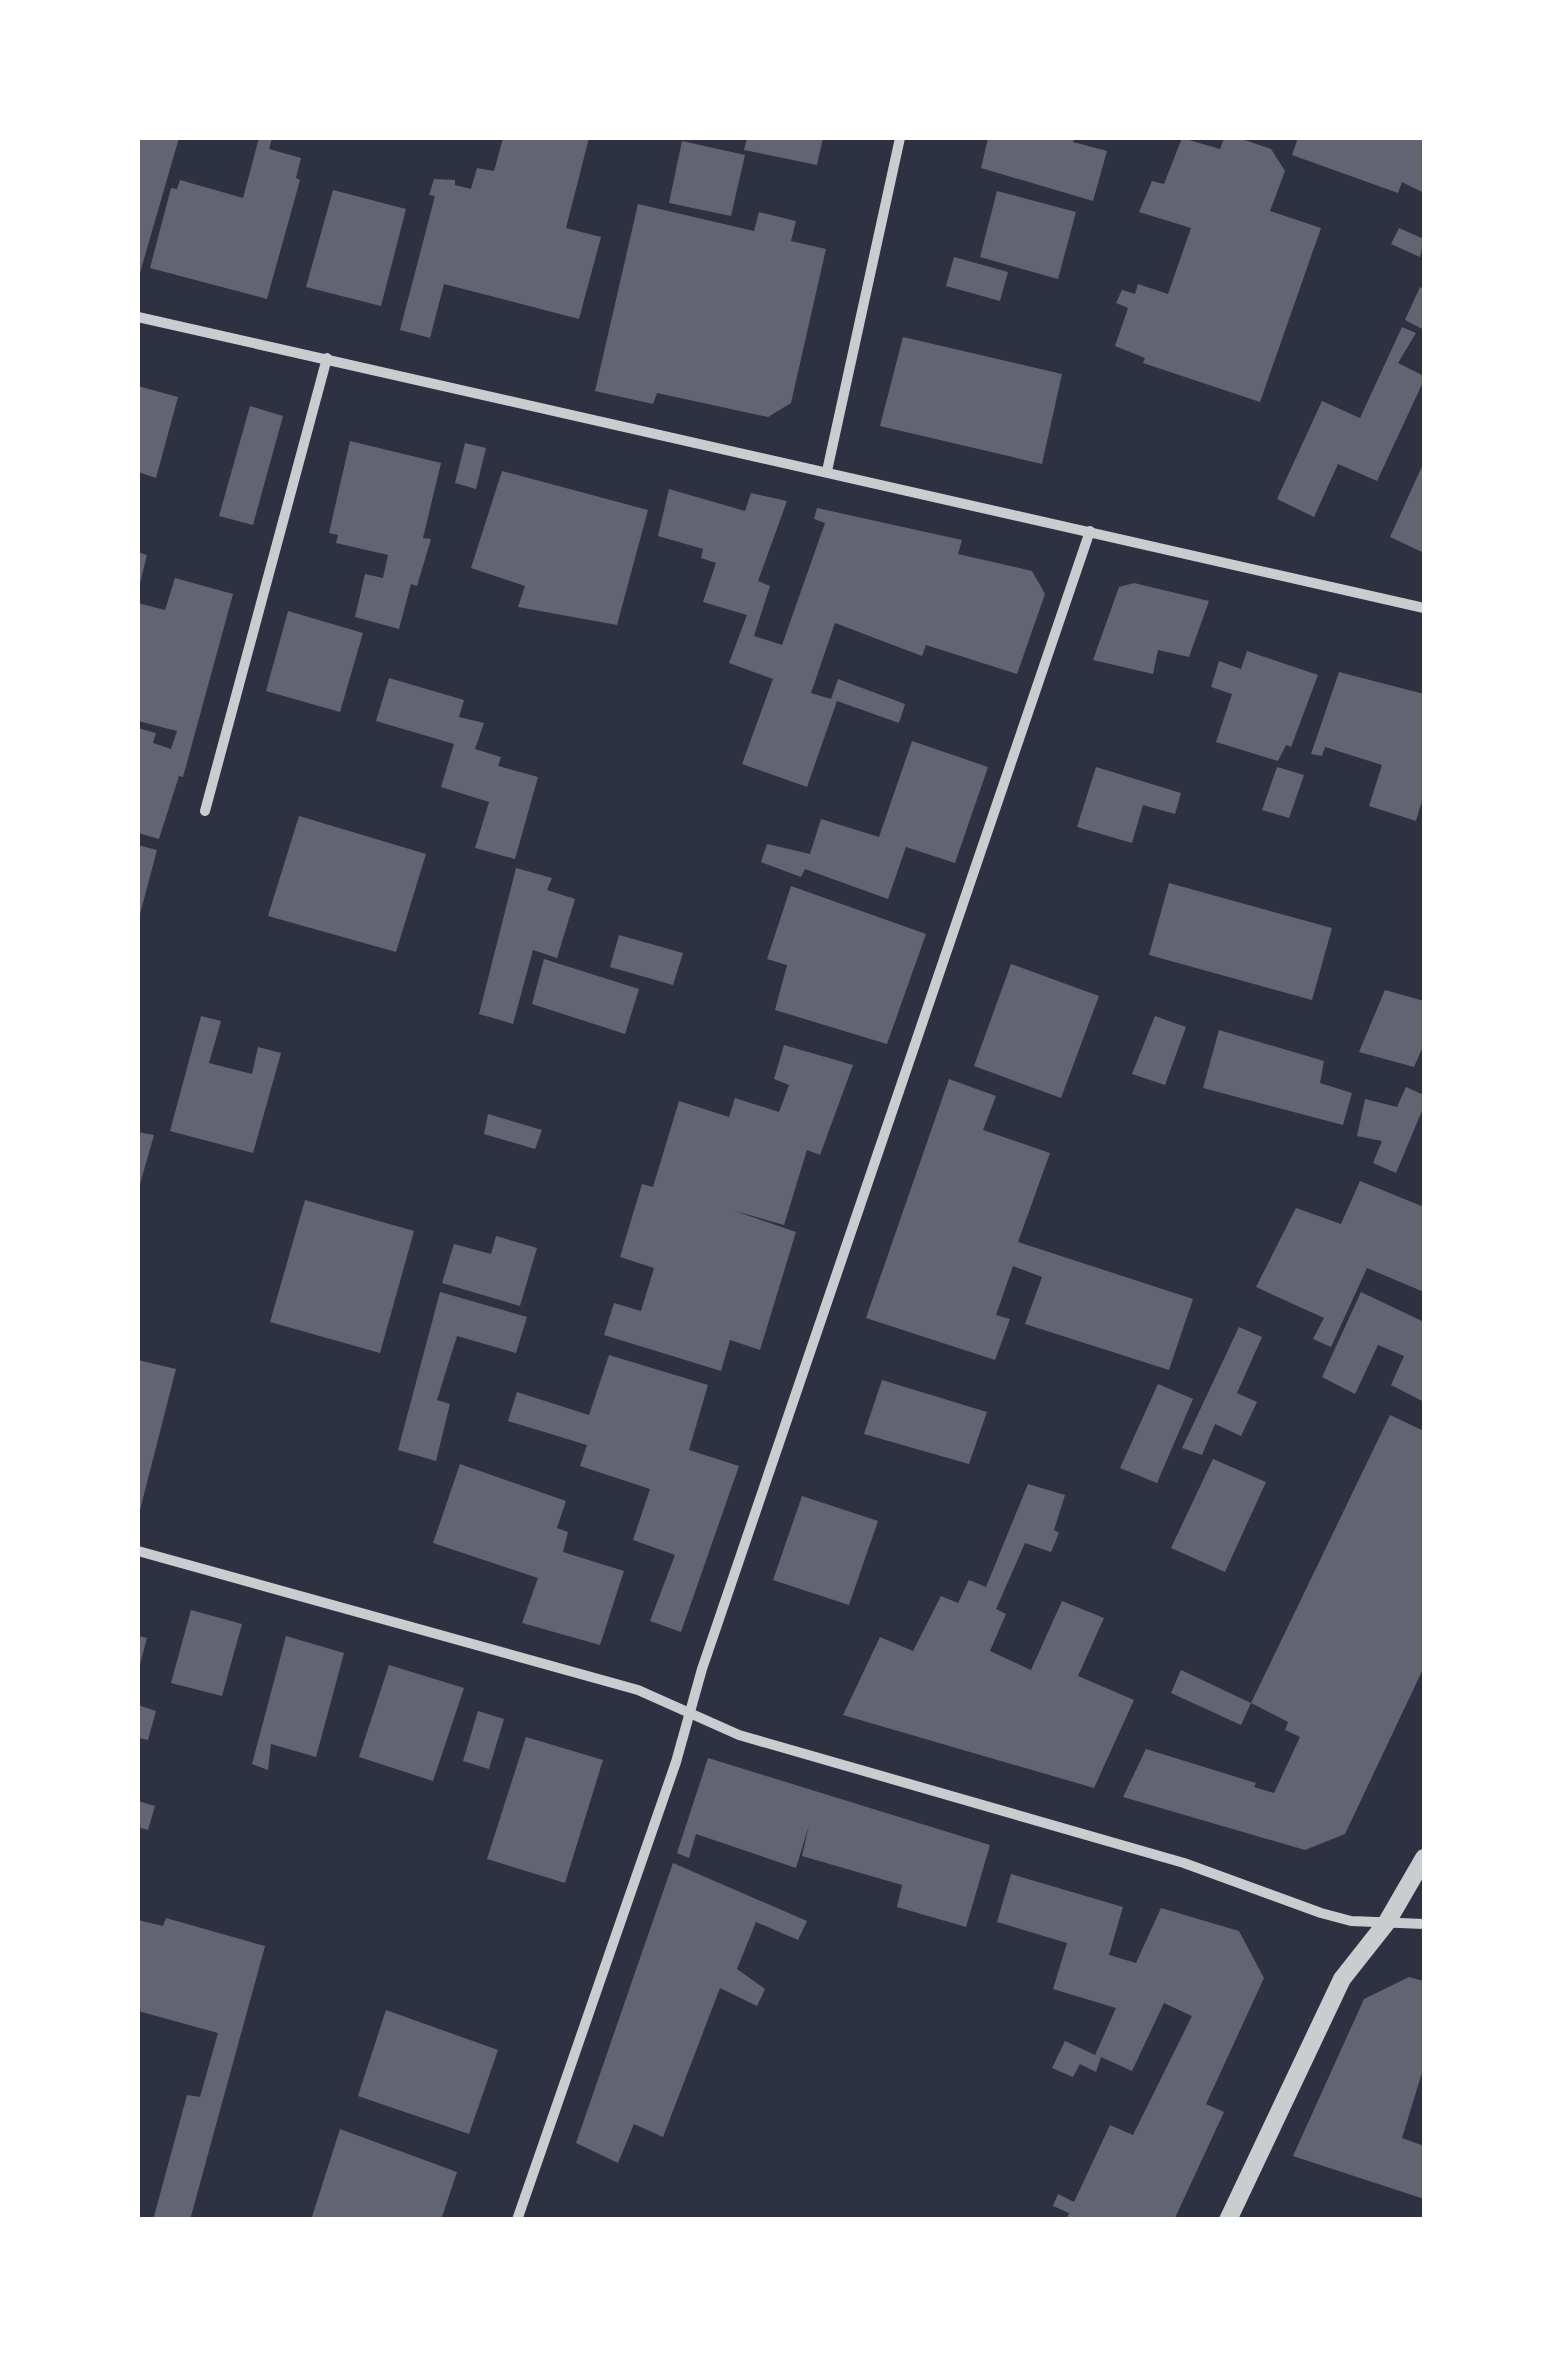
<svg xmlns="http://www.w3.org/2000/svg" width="1562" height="2357" viewBox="0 0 1562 2357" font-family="Arial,sans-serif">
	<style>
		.building { fill: #626471 }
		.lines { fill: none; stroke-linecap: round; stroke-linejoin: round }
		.minor { stroke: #caccd0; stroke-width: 10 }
		.tertiary { stroke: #caccd0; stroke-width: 18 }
	</style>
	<rect width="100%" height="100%" fill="#2d3142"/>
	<g class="building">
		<path d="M138 138H179L139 276H138Z"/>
		<path d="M259 138H272L269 149 301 158 296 178 300 180 267 299 150 268 171 188 177 189 180 180 243 198Z"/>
		<path d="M503 138H589L566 228 601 237 579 319 444 284 430 338 400 330 435 196 429 195 434 179 455 180V185L471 189 477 168 494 171Z"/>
		<path d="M747 138H823L817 165 744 150Z"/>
		<path d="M988 138H1074L1073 142 1107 151 1093 201 981 168Z"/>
		<path d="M1182 138 1220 149 1224 138H1239L1271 149 1285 171 1270 211 1321 228 1260 402 1143 363 1145 358 1115 346 1128 308 1116 303 1122 290 1135 294 1138 284 1168 294 1191 228 1139 212 1152 181 1164 184Z"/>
		<path d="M1298 138H1424V193L1402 182 1398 193 1292 155Z"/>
		<path d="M682 141 745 155 731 216 669 203Z"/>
		<path d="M333 190 406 209 381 306 306 287Z"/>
		<path d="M997 191 1076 212 1058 279 980 257Z"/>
		<path d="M638 204 754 231 759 212 796 221 791 241 826 249 791 403 768 417 657 393 653 404 595 391Z"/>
		<path d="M1399 228 1424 239 1420 257 1391 244Z"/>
		<path d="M954 257 1008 272 1000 301 946 286Z"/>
		<path d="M1420 287 1424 290V330L1405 320Z"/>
		<path d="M1402 327 1416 333 1398 363 1424 376V380L1377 481 1338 464 1314 517 1277 499 1322 401 1360 418Z"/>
		<path d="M903 337 1062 374 1042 464 880 426Z"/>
		<path d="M138 386 178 397 156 478 138 472Z"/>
		<path d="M250 406 283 416 253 525 219 516Z"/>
		<path d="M350 441 441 463 423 538 431 539 417 586 411 584 399 629 355 617 365 574 383 578 388 555 336 543 338 535 329 533Z"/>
		<path d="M465 443 486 448 476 489 455 483Z"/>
		<path d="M1424 462V553L1390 537Z"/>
		<path d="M502 471 648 510 617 625 518 607 525 586 471 568Z"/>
		<path d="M669 489 745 511 751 493 787 501 758 581 770 586 754 636 782 645 825 523 814 519 817 508 962 540 958 554 1032 571 1045 594 1017 674 926 645 922 656 835 623 811 693 831 699 838 679 905 704 899 723 837 701 807 787 742 764 773 679 729 663 747 615 703 602 716 563 701 558 703 549 658 536Z"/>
		<path d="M138 552 147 555 139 587 138 586Z"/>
		<path d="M175 578 233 594 183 777 179 776 159 839 138 833V728L156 733 153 743 171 749 177 731 138 721V603L165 610Z"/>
		<path d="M1134 583 1209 601 1189 657 1158 650 1153 674 1093 660 1119 587Z"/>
		<path d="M288 611 363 633 340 712 266 691Z"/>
		<path d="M1247 651 1318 675 1291 747 1286 745 1278 761 1216 742 1232 694 1211 687 1219 661 1241 669Z"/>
		<path d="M1339 672 1424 694V794L1416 821 1369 806 1382 765 1325 747 1322 756 1311 754Z"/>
		<path d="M389 678 464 700 459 717 484 723 475 749 501 757 498 766 538 777 515 859 475 848 489 802 441 787 454 744 376 721Z"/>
		<path d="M912 741 988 767 955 863 906 847 888 899 805 869 801 877 761 862 767 844 810 854 821 819 879 837Z"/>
		<path d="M1096 767 1181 793 1175 814 1143 805 1132 843 1077 827Z"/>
		<path d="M1277 767 1304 775 1289 818 1262 810Z"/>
		<path d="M299 816 426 854 396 952 268 916Z"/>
		<path d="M138 845 157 850 139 918H138Z"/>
		<path d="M516 868 552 878 547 890 575 899 557 958 533 950 513 1024 479 1014Z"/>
		<path d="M1169 883 1332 928 1312 1000 1149 955Z"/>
		<path d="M791 886 926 934 887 1044 775 1010 787 965 767 959Z"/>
		<path d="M619 935 683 953 673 985 610 967Z"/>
		<path d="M544 959 639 989 625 1034 532 1004Z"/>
		<path d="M1011 964 1099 996 1061 1098 974 1066Z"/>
		<path d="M1385 990 1424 1001V1044L1414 1067 1359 1052Z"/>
		<path d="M201 1016 221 1021 209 1063 252 1074 258 1047 281 1053 253 1153 170 1131Z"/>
		<path d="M1155 1016 1186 1027 1165 1085 1132 1074Z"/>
		<path d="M1219 1030 1324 1061 1320 1083 1352 1093 1343 1125 1203 1088Z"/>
		<path d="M784 1045 853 1065 820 1155 807 1150 784 1225 732 1210 796 1232 760 1350 730 1340 721 1371 604 1335 614 1303 641 1311 654 1268 620 1257 642 1184 653 1187 679 1101 729 1117 735 1098 779 1112 789 1085 774 1079Z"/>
		<path d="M949 1079 996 1096 983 1130 1050 1153 1018 1242 1193 1299 1169 1370 1025 1324 1042 1277 1013 1266 996 1315 1010 1319 995 1360 866 1318Z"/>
		<path d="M1406 1087 1424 1095V1106L1396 1173 1373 1163 1382 1141 1357 1136 1365 1099 1397 1107Z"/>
		<path d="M488 1114 542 1130 535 1149 484 1134Z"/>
		<path d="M138 1132 154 1135 138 1191Z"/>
		<path d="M1360 1181 1424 1207V1292L1367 1268 1331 1347 1313 1339 1324 1318 1256 1287 1296 1208 1341 1224Z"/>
		<path d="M305 1200 414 1231 380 1353 270 1322Z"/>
		<path d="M496 1236 537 1248 520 1306 442 1283 454 1244 491 1254Z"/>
		<path d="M440 1292 527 1317 516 1353 457 1336 437 1400 450 1404 436 1461 398 1450Z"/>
		<path d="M1361 1292 1424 1322V1402L1391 1385 1404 1356 1378 1345 1355 1394 1322 1377Z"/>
		<path d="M1239 1327 1262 1337 1237 1393 1257 1402 1241 1436 1215 1424 1202 1455 1182 1448Z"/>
		<path d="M609 1355 708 1385 689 1450 739 1466 681 1632 650 1621 675 1555 633 1540 650 1489 580 1466 587 1445 508 1421 517 1392 589 1415Z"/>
		<path d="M138 1360 176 1369 139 1514 138 1513Z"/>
		<path d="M882 1380 987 1412 969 1464 864 1434Z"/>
		<path d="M1158 1384 1193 1399 1157 1483 1120 1468Z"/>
		<path d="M1390 1415 1424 1431V1667L1345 1834 1305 1850 1123 1797 1146 1749 1256 1783 1254 1787 1274 1793 1300 1737 1285 1730 1288 1722 1251 1703Z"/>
		<path d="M1213 1459 1266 1482 1225 1572 1171 1548Z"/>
		<path d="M460 1464 566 1501 557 1528 568 1532 563 1552 624 1571 600 1645 522 1623 538 1578 433 1543Z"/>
		<path d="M1028 1484 1065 1495 1054 1530 1059 1533 1051 1552 1025 1543 996 1609 1006 1614 990 1651 1031 1670 1062 1601 1104 1618 1078 1676 1134 1700 1094 1788 843 1715 880 1637 913 1651 941 1596 958 1603 969 1580 986 1587Z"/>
		<path d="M802 1496 878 1521 849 1605 773 1580Z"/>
		<path d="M191 1610 242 1624 222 1696 171 1683Z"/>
		<path d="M138 1636 147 1638 139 1668H138Z"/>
		<path d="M286 1636 344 1653 316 1757 271 1744 268 1770 252 1764Z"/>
		<path d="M389 1665 464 1688 433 1781 359 1757Z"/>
		<path d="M1181 1670 1251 1703 1241 1725 1171 1693Z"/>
		<path d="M138 1705 156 1711 148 1740 138 1738Z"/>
		<path d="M478 1711 504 1719 489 1769 463 1761Z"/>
		<path d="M526 1737 603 1760 565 1883 487 1859Z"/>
		<path d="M708 1758 990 1845 966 1927 897 1907 902 1885 802 1856 809 1825 796 1868 696 1834 689 1858 677 1853Z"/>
		<path d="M138 1801 155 1806 148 1830 138 1827Z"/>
		<path d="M673 1863 807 1921 798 1940 756 1922 737 1969 765 1989 757 2006 720 1988 663 2137 634 2124 618 2163 576 2143Z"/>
		<path d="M1011 1874 1123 1907 1109 1955 1136 1963 1161 1908 1239 1931 1264 1978 1206 2104 1224 2112 1174 2220H1066L1069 2213 1053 2206 1058 2194 1074 2202 1110 2125 1133 2135 1192 2016 1164 2003 1132 2071 1101 2057 1096 2072 1080 2064 1073 2077 1052 2068 1065 2041 1095 2055 1116 2008 1053 1989 1067 1943 997 1922Z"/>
		<path d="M166 1918 265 1946 190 2220H153L187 2095 200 2097 218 2033 138 2011V1920L163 1926Z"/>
		<path d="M1409 1977 1424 1981V2066L1402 2138 1424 2146V2199L1293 2156 1364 1999Z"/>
		<path d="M386 2010 498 2050 469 2134 358 2096Z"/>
		<path d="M340 2129 457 2172 441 2220H311Z"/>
	</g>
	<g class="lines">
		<g class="minor">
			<path d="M138 317 1424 608"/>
			<path d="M827 471 900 138"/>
			<path d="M205 811 327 358"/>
			<path d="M138 1551 638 1690 739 1735 1184 1863 1321 1913 1351 1921 1424 1924"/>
			<path d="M517 2220 676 1762 702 1669 1090 531"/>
		</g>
		<path class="tertiary" d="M1228 2220 1342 1979 1387 1922 1424 1858"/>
	</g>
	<rect width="1562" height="2357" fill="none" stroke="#ffffff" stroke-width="280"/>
</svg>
